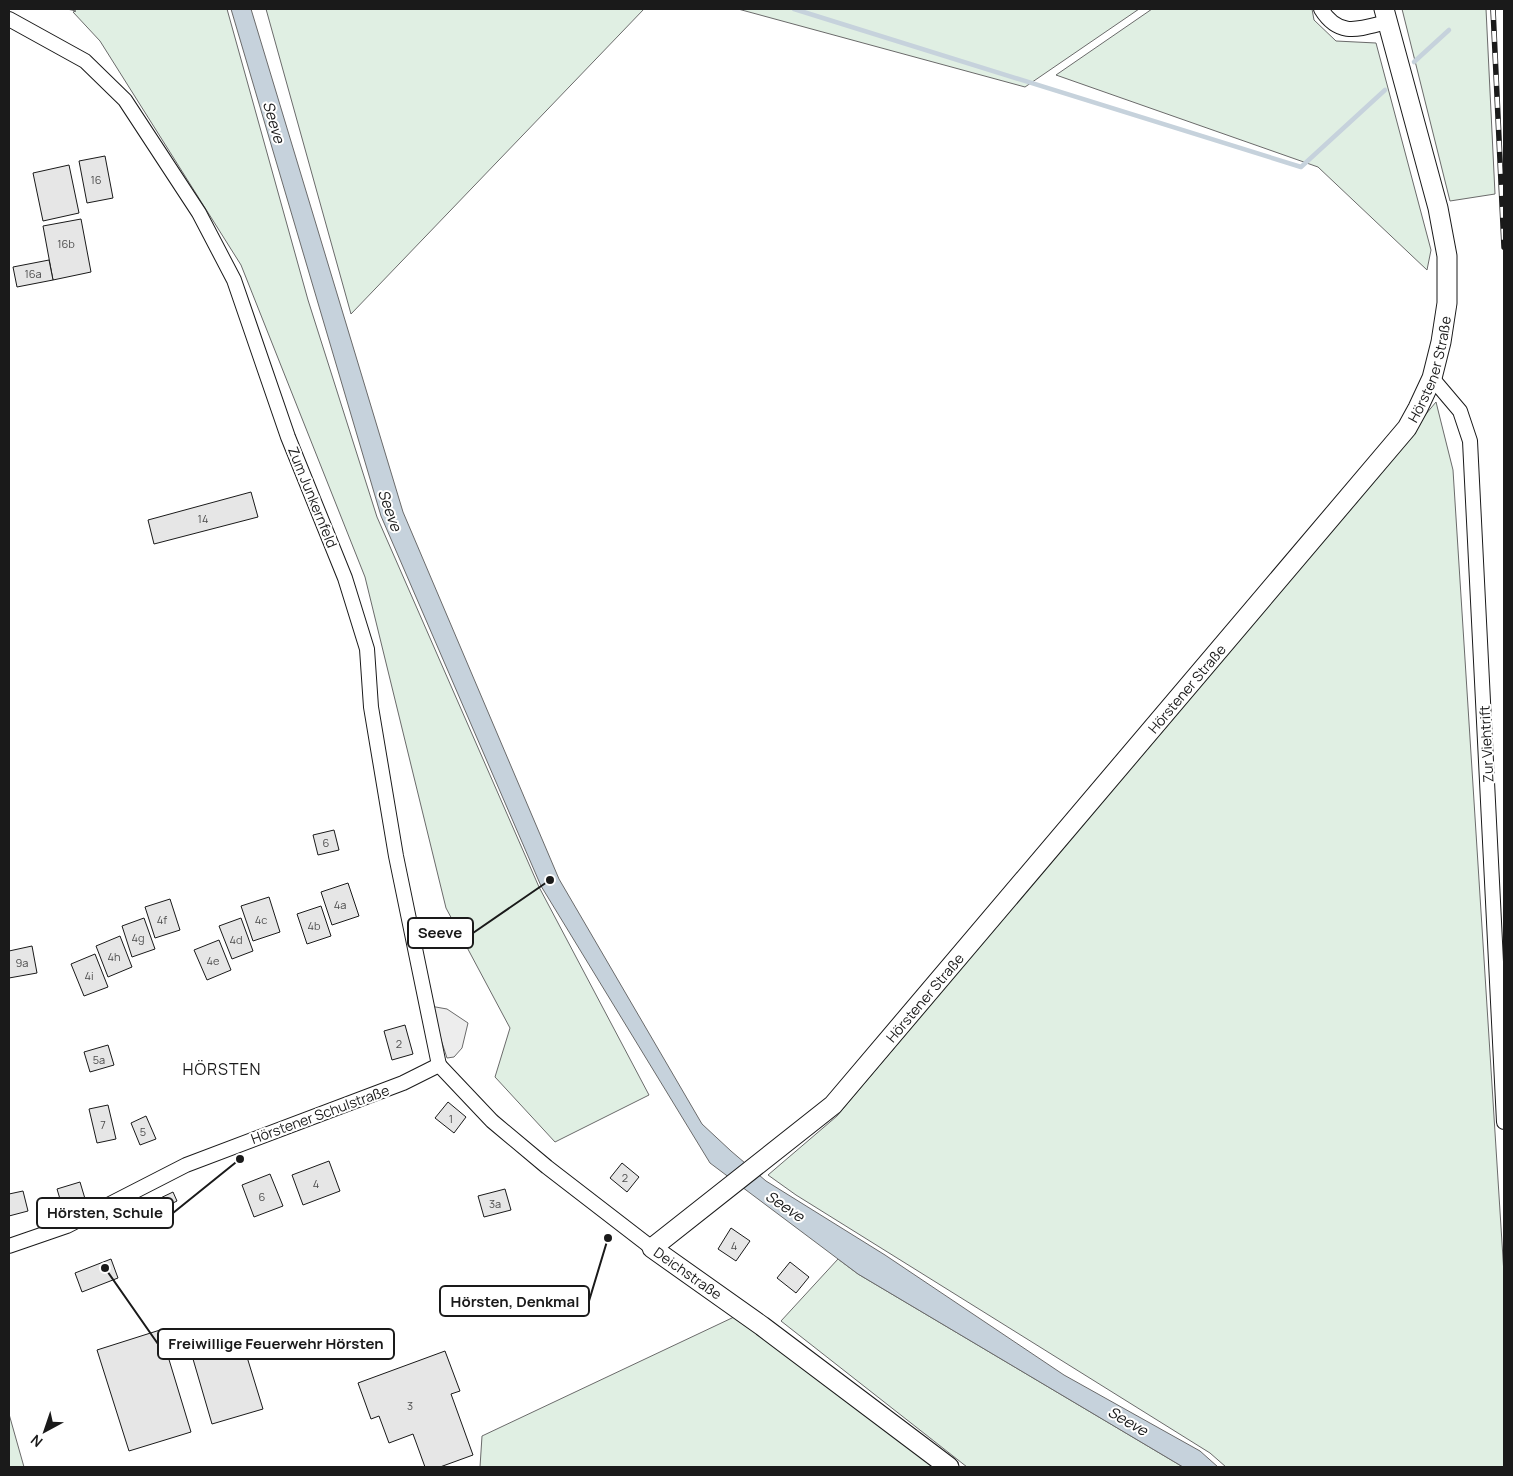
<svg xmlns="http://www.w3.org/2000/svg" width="1513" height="1476" viewBox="0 0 1513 1476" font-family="Manrope,sans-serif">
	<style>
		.green { fill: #e0efe3; stroke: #6a6a6a }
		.parking { fill: #ededed; stroke: #6a6a6a }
		.water { fill: #c6d2dc; stroke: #6a6a6a }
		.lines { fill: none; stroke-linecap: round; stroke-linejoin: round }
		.stream { stroke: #c6d2dc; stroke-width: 4.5 }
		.building { fill: #e6e6e6; stroke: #1a1a1a }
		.street-casing { stroke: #1a1a1a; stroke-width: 16 }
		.secondary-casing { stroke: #1a1a1a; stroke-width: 21 }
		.street { stroke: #fff; stroke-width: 14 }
		.secondary { stroke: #fff; stroke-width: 19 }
		.rail-casing { stroke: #1a1a1a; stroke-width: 5.5 }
		.rail { stroke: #fff; stroke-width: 4; stroke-dasharray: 11; stroke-linecap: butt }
		.labels { text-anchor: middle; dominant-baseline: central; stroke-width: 4; stroke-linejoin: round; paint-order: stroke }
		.number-label { font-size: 11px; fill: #4d4d4d }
		.street-label { font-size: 14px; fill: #1a1a1a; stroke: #fff }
		.water-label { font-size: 15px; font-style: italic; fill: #1a1a1a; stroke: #fff }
		.quarter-label { font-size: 16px; letter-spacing: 1px; fill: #1a1a1a; stroke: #fff }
		.leader { fill: none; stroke: #1a1a1a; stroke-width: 2 }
		.callout-dot { fill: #1a1a1a; stroke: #fff; stroke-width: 2 }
		.callout { fill: #fff; stroke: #1a1a1a; stroke-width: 2 }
		.callout-label { font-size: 15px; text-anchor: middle; font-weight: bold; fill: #1a1a1a }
	</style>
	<rect width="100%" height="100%" fill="#fff"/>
	<g class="green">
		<path d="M67 9H227L308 300 377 517 539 887 649 1095 555 1142 495 1077 510 1028 446 908 365 577 241 265 100 41 73 12 76 11Z"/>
		<path d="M266 9H644L351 314Z"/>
		<path d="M738 9H1139L1025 87Z"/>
		<path d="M1152 9H1312L1314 20 1336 41 1376 43 1431 250 1427 270 1318 167 1056 75Z"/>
		<path d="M1402 9H1486L1495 194 1450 201Z"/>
		<path d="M1436 402 1453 470 1504 1274V1467H1226L1210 1453 796 1195 768 1175 837 1116Z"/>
		<path d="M838 1259 858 1274 1183 1467H967L781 1321Z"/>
		<path d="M734 1317 945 1467H480L482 1436Z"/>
		<path d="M9 1414 24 1467H9Z"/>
	</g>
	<path class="parking" d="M430 1006 447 1009 468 1023 462 1048 454 1057 447 1058Z"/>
	<path class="water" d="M231 9H251L403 512 559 879 702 1124 731 1151 766 1181 885 1255 1064 1375 1200 1451 1218 1467H1183L858 1274 710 1163 541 886 381 516Z"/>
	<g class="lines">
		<g class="stream">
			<path d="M794 9 1301 167 1385 90"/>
			<path d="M1414 62 1449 30"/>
		</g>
	</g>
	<g class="building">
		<path d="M105 156 113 198 87 203 79 161Z"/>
		<path d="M69 165 79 213 43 221 33 173Z"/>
		<path d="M81 219 91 272 53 280 43 226Z"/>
		<path d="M49 260 53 280 17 287 13 267Z"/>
		<path d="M251 492 258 517 154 544 148 520Z"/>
		<path d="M334 830 339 850 318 855 313 835Z"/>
		<path d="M348 883 359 916 332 925 321 892Z"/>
		<path d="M269 897 280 932 253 941 241 906Z"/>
		<path d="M170 899 180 930 155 938 145 907Z"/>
		<path d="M321 906 331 936 307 944 297 914Z"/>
		<path d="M144 918 155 949 132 957 122 926Z"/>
		<path d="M241 918 253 951 232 959 219 926Z"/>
		<path d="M120 936 132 967 108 977 96 946Z"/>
		<path d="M219 940 231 970 207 980 194 950Z"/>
		<path d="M32 946 37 973 9 978V951Z"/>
		<path d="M95 954 108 987 84 996 71 964Z"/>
		<path d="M405 1025 413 1054 392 1060 384 1031Z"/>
		<path d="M108 1045 114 1065 90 1072 84 1052Z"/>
		<path d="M448 1102 466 1117 454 1133 435 1118Z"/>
		<path d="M108 1105 116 1139 97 1143 89 1109Z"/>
		<path d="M146 1116 156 1139 140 1145 131 1123Z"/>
		<path d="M329 1161 340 1191 303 1205 292 1175Z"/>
		<path d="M622 1163 639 1177 627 1192 610 1178Z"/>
		<path d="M270 1174 283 1206 254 1217 242 1185Z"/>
		<path d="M80 1182 86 1202 63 1209 57 1189Z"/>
		<path d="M505 1189 511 1210 484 1217 478 1196Z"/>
		<path d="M23 1191 28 1211 9 1216V1194Z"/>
		<path d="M173 1192 177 1201 155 1212 150 1203Z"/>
		<path d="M731 1228 750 1241 736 1261 718 1249Z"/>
		<path d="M111 1259 118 1278 82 1292 75 1273Z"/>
		<path d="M790 1262 809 1277 796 1293 777 1278Z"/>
		<path d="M160 1330 191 1432 129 1451 97 1350Z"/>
		<path d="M243 1344 263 1409 212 1424 193 1359Z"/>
		<path d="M445 1351 460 1391 451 1394 473 1455 440 1467H425L413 1434 389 1443 379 1416 371 1419 358 1383Z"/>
	</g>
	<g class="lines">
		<defs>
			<g id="street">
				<path d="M1321 9C1339 38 1359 29 1387 22"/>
				<path d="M9 19 85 61 125 100 199 213 234 280 288 437 345 578 367 649 371 707 396 856 439 1065"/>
				<path d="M1432 378 1460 411 1470 441 1504 1122"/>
				<path d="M439 1065 492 1121 547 1167 652 1248"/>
				<path d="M9 1246 67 1226 186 1165 403 1083 439 1065"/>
			</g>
			<g id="secondary">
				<path id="s1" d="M949 1467 762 1326 652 1248 833 1105 1407 428 1418 408 1432 378 1441 342 1447 303V256L1438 208 1384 9"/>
			</g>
		</defs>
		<use href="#street" class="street-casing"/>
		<use href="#secondary" class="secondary-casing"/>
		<use href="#street" class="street"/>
		<use href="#secondary" class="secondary"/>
		<defs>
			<path id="rail" d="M1493 9 1504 247"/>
		</defs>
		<use href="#rail" class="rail-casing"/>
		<use href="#rail" class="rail"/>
	</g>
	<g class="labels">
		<g class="number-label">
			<text x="96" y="179">16</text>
			<text x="66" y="243">16b</text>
			<text x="33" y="273">16a</text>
			<text x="203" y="518">14</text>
			<text x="326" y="842">6</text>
			<text x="340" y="904">4a</text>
			<text x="162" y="919">4f</text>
			<text x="261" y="919">4c</text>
			<text x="314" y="925">4b</text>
			<text x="138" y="937">4g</text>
			<text x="236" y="939">4d</text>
			<text x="114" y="956">4h</text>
			<text x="213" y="960">4e</text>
			<text x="22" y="962">9a</text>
			<text x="89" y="975">4i</text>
			<text x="399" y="1043">2</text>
			<text x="99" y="1059">5a</text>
			<text x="451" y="1118">1</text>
			<text x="103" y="1124">7</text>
			<text x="143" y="1131">5</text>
			<text x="625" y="1177">2</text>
			<text x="316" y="1183">4</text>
			<text x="262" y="1196">6</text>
			<text x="495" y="1203">3a</text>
			<text x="734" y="1245">4</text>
			<text x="410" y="1405">3</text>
		</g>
		<g class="street-label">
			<text stroke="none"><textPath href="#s1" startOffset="1551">Hörstener Straße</textPath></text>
			<text transform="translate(313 497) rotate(68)">Zum Junkernfeld</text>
			<text stroke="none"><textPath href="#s1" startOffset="1146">Hörstener Straße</textPath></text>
			<text transform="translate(1486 744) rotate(-93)">Zur Viehtrift</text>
			<text stroke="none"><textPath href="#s1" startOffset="741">Hörstener Straße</textPath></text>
			<text transform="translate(320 1114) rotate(-20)">Hörstener Schulstraße</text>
			<text transform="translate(688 1273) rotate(35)">Deichstraße</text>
		</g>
		<g class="water-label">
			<text transform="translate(274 122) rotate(74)">Seeve</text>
			<text transform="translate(390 510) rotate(71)">Seeve</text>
			<text transform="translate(785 1206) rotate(34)">Seeve</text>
			<text transform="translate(1128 1421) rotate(30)">Seeve</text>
		</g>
		<g class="quarter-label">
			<text x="222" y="1069">HÖRSTEN</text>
		</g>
	</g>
	<path class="leader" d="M550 880L473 933M240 1159L173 1213M608 1238L589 1301M105 1268L158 1344"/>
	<g class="callout-dot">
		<circle cx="550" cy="880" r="5"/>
		<circle cx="240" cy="1159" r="5"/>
		<circle cx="608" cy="1238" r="5"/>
		<circle cx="105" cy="1268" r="5"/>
	</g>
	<g class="callout">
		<rect x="408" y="918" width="65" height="30" rx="5"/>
		<rect x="37" y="1198" width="136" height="30" rx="5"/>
		<rect x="440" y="1286" width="149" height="30" rx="5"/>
		<rect x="158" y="1329" width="236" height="30" rx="5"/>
	</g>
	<g class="callout-label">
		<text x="440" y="938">Seeve</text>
		<text x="105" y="1218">Hörsten, Schule</text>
		<text x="515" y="1307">Hörsten, Denkmal</text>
		<text x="276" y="1349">Freiwillige Feuerwehr Hörsten</text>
	</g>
	<rect width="1513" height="1476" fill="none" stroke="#1a1a1a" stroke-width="20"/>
	<g transform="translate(45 1431) rotate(220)" stroke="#ffffff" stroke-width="4" paint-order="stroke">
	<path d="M0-4L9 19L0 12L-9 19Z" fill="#1a1a1a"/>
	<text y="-8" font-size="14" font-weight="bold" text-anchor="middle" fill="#1a1a1a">N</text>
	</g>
</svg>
